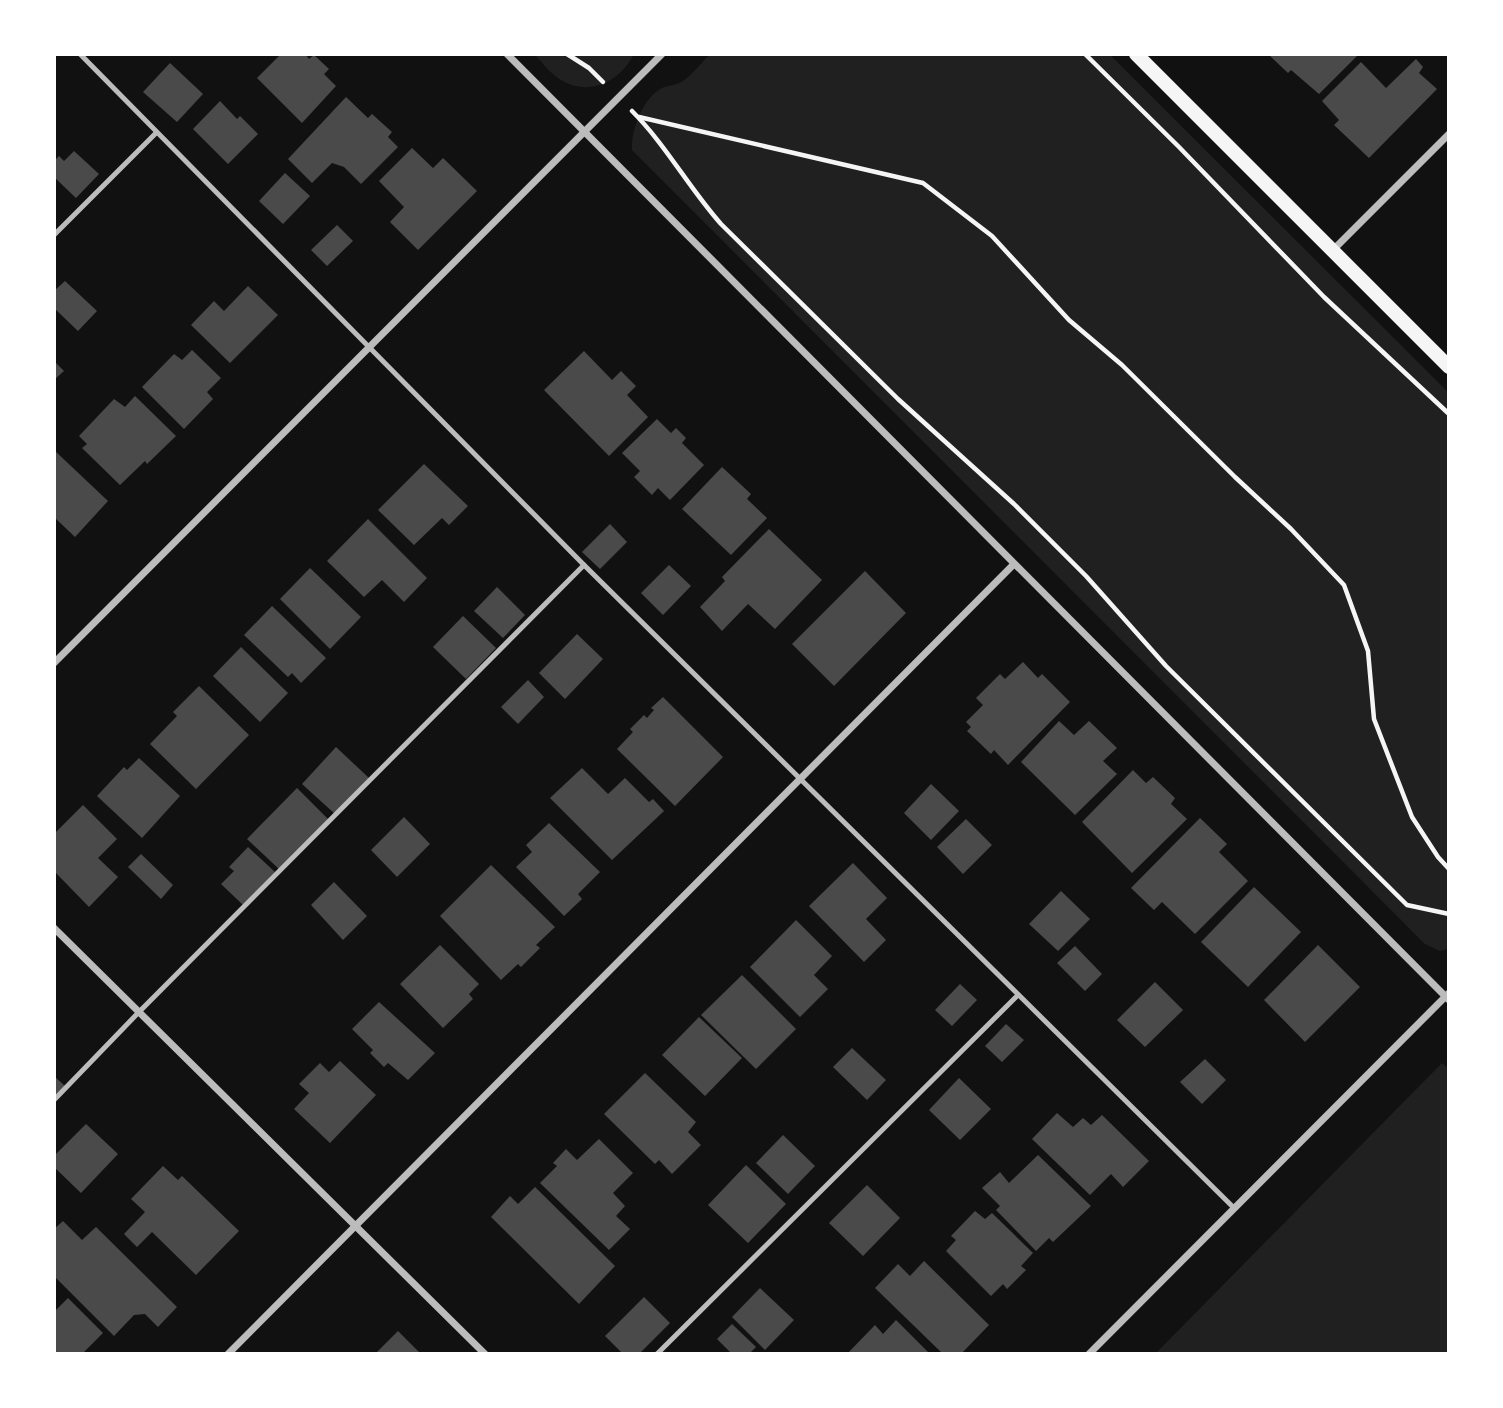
<svg xmlns="http://www.w3.org/2000/svg" width="1503" height="1408" viewBox="0 0 1503 1408" font-family="Poppins,sans-serif">
	<style>
		.green { fill: #202020 }
		.building { fill: #4a4a4a }
		.lines { fill: none; stroke-linecap: round; stroke-linejoin: round }
		.path { stroke: #f5f5f5; stroke-width: 4.5 }
		.service { stroke: #bcbcbc; stroke-width: 5 }
		.minor { stroke: #bcbcbc; stroke-width: 7 }
		.secondary { stroke: #f5f5f5; stroke-width: 14 }
	</style>
	<rect width="100%" height="100%" fill="#111"/>
	<g class="green">
		<path d="M534 54H634C619 83 587 98 558 78 549 72 542 62 534 54Z"/>
		<path d="M710 54H1109L1449 393V949L1440 951 1425 944 632 150C631 129 643 98 662 88 669 85 676 86 683 81 693 74 701 63 710 54Z"/>
		<path d="M1442 1063 1449 1069V1354H1155Z"/>
	</g>
	<g class="building">
		<path d="M281 54H305L309 59 314 55 329 69 324 74 336 86 302 123 257 78Z"/>
		<path d="M1268 54H1359L1319 94 1291 70 1288 73Z"/>
		<path d="M1416 59 1423 67 1419 73 1437 89 1369 158 1334 125 1339 120 1322 101 1361 62 1386 88Z"/>
		<path d="M170 63 203 94 177 122 143 92Z"/>
		<path d="M346 97 368 118 372 114 392 132 388 137 398 147 361 184 344 167 332 163 312 183 288 159Z"/>
		<path d="M220 101 237 119 240 116 258 134 228 164 193 129Z"/>
		<path d="M412 148 433 168 443 158 477 191 418 250 390 222 404 207 379 181Z"/>
		<path d="M74 151 99 174 76 198 54 177V161L59 156 64 161Z"/>
		<path d="M285 173 310 196 283 224 259 201Z"/>
		<path d="M337 225 353 241 327 266 311 250Z"/>
		<path d="M65 281 97 311 78 331 54 308V291Z"/>
		<path d="M248 286 278 315 230 363 191 325 214 301 224 311Z"/>
		<path d="M192 350 221 378 207 392 213 399 184 429 142 387 174 354 182 360Z"/>
		<path d="M584 351 612 380 621 371 636 386 627 395 648 417 609 456 544 390Z"/>
		<path d="M54 361 64 371 54 380Z"/>
		<path d="M135 396 176 436 147 464 145 461 120 485 82 448 87 444 79 436 114 399 125 407Z"/>
		<path d="M657 419 671 433 676 428 686 438 682 443 704 465 670 500 658 488 652 495 634 477 640 471 622 453Z"/>
		<path d="M54 450 108 501 75 537 54 517Z"/>
		<path d="M424 464 468 506 449 525 442 518 414 545 378 510Z"/>
		<path d="M722 467 751 494 747 499 767 518 731 555 682 509Z"/>
		<path d="M368 519 427 578 404 602 382 580 364 597 327 561Z"/>
		<path d="M610 524 627 542 600 569 582 552Z"/>
		<path d="M769 529 822 580 775 629 748 604 722 631 700 607 725 581 722 577Z"/>
		<path d="M669 565 691 586 663 615 641 593Z"/>
		<path d="M310 568 361 617 330 649 280 599Z"/>
		<path d="M865 571 906 613 834 686 792 644Z"/>
		<path d="M497 587 525 615 503 638 474 611Z"/>
		<path d="M272 606 326 658 301 683 292 673 288 677 244 635Z"/>
		<path d="M463 616 496 648 466 679 433 647Z"/>
		<path d="M577 634 603 659 565 699 539 673Z"/>
		<path d="M241 647 288 693 260 722 213 676Z"/>
		<path d="M1023 662 1038 678 1042 674 1070 702 1008 765 994 750 991 754 967 731 971 727 966 722 983 705 976 698 1000 674 1005 679Z"/>
		<path d="M528 680 544 697 518 724 501 707Z"/>
		<path d="M199 686 249 735 196 789 150 744 177 716 173 712Z"/>
		<path d="M663 697 723 757 675 806 617 749 633 732 630 729 644 715 647 718 654 710 651 708Z"/>
		<path d="M1059 721 1074 735 1089 721 1117 748 1103 761 1117 774 1075 815 1021 762Z"/>
		<path d="M336 747 369 778 335 814 302 784Z"/>
		<path d="M139 758 180 796 142 838 97 796 124 767 127 770Z"/>
		<path d="M582 768 608 794 625 778 649 802 653 799 664 811 612 860 550 798Z"/>
		<path d="M1133 770 1146 783 1153 777 1175 798 1171 804 1187 819 1132 873 1082 822Z"/>
		<path d="M931 784 959 811 931 840 904 813Z"/>
		<path d="M297 788 329 820 280 870 247 839Z"/>
		<path d="M83 805 117 839 98 858 118 877 89 907 54 871V834Z"/>
		<path d="M404 817 430 844 397 877 371 850Z"/>
		<path d="M1200 818 1227 844 1219 852 1248 881 1195 934 1162 902 1154 910 1131 888Z"/>
		<path d="M966 819 992 845 963 874 937 847Z"/>
		<path d="M549 823 600 872 578 894 582 899 564 916 516 867 532 852 526 845Z"/>
		<path d="M248 847 275 872 243 905 221 884 234 871 229 867Z"/>
		<path d="M141 854 173 885 161 899 128 867Z"/>
		<path d="M853 863 887 898 866 919 886 940 864 962 809 906Z"/>
		<path d="M491 865 555 927 536 945 540 948 521 967 518 964 501 980 440 916Z"/>
		<path d="M334 882 367 916 343 940 311 905Z"/>
		<path d="M1254 887 1301 932 1248 987 1201 942Z"/>
		<path d="M1061 891 1090 919 1058 951 1029 924Z"/>
		<path d="M796 920 832 956 814 975 828 989 800 1017 750 967Z"/>
		<path d="M440 945 479 984 469 994 473 999 443 1028 400 984Z"/>
		<path d="M1318 945 1360 987 1305 1042 1264 1000Z"/>
		<path d="M1075 946 1102 974 1085 991 1057 963Z"/>
		<path d="M742 975 796 1029 756 1069 701 1015Z"/>
		<path d="M1155 982 1183 1010 1145 1047 1117 1020Z"/>
		<path d="M960 984 977 1000 952 1026 935 1010Z"/>
		<path d="M379 1002 435 1053 408 1080 388 1063 384 1067 370 1053 373 1050 352 1029Z"/>
		<path d="M699 1017 742 1058 705 1096 662 1055Z"/>
		<path d="M1006 1024 1024 1040 1002 1062 985 1046Z"/>
		<path d="M852 1048 886 1080 867 1100 833 1067Z"/>
		<path d="M1205 1059 1226 1080 1202 1104 1180 1082Z"/>
		<path d="M340 1061 376 1095 330 1143 294 1109 309 1093 299 1084 320 1063 329 1072Z"/>
		<path d="M645 1073 696 1122 688 1132 701 1145 672 1174 659 1160 655 1164 604 1114Z"/>
		<path d="M54 1076 65 1086 54 1097Z"/>
		<path d="M959 1078 991 1109 960 1140 929 1110Z"/>
		<path d="M1057 1113 1073 1127 1083 1118 1091 1125 1102 1115 1149 1161 1123 1187 1111 1174 1090 1195 1032 1139Z"/>
		<path d="M86 1124 118 1154 81 1193 54 1167V1156Z"/>
		<path d="M783 1135 815 1166 788 1194 756 1163Z"/>
		<path d="M599 1139 633 1173 613 1193 625 1206 616 1216 630 1229 609 1250 540 1183 557 1166 553 1163 566 1149 577 1160Z"/>
		<path d="M1038 1155 1091 1206 1053 1242 1049 1238 1036 1251 996 1210 1000 1206 982 1188 1000 1172 1009 1183Z"/>
		<path d="M746 1165 786 1204 748 1243 708 1205Z"/>
		<path d="M163 1166 178 1180 182 1176 239 1231 196 1275 152 1232 137 1247 124 1234 145 1212 131 1199Z"/>
		<path d="M867 1185 900 1218 863 1256 829 1223Z"/>
		<path d="M535 1187 615 1266 579 1304 491 1217 510 1196 518 1204Z"/>
		<path d="M975 1211 985 1219 992 1213 1033 1253 1021 1266 1026 1270 1007 1289 1003 1284 991 1296 946 1251 956 1240 951 1236Z"/>
		<path d="M63 1221 82 1240 96 1227 177 1307 158 1327 145 1314 134 1315 114 1336 54 1276V1229Z"/>
		<path d="M924 1261 989 1325 961 1354H943L875 1288 898 1264 910 1276Z"/>
		<path d="M760 1288 794 1320 765 1350 732 1317Z"/>
		<path d="M644 1297 670 1323 639 1354H623L605 1336Z"/>
		<path d="M68 1298 103 1333 82 1354H54V1312Z"/>
		<path d="M896 1320 930 1354H847L875 1325 883 1334Z"/>
		<path d="M732 1324 756 1347 749 1354H732L717 1339Z"/>
		<path d="M398 1331 421 1354H375Z"/>
	</g>
	<g class="lines">
		<g class="path">
			<path d="M567 54 589 68 603 82"/>
			<path d="M1085 54 1179 147 1324 297 1449 414"/>
			<path d="M632 111C666 145 689 188 721 224L898 399 1014 504 1086 576 1166 666 1407 905 1449 914"/>
			<path d="M639 117 923 183 992 236 1069 320 1122 365 1235 477 1291 529 1344 585 1368 651 1374 719 1412 817 1438 857 1449 869"/>
		</g>
		<g class="service">
			<path d="M80 54 584 565 1233 1207"/>
			<path d="M54 235 156 133"/>
			<path d="M54 1100 138 1013 584 565"/>
			<path d="M657 1354 1018 995"/>
		</g>
		<g class="minor">
			<path d="M507 54 1449 1000"/>
			<path d="M1333 250 1449 134"/>
			<path d="M54 663 662 54"/>
			<path d="M54 928 485 1354"/>
			<path d="M228 1354 1013 565"/>
			<path d="M1089 1354 1449 993"/>
		</g>
		<path class="secondary" d="M1136 54 1449 367"/>
	</g>
	<rect width="1503" height="1408" fill="none" stroke="#ffffff" stroke-width="112"/>
</svg>
